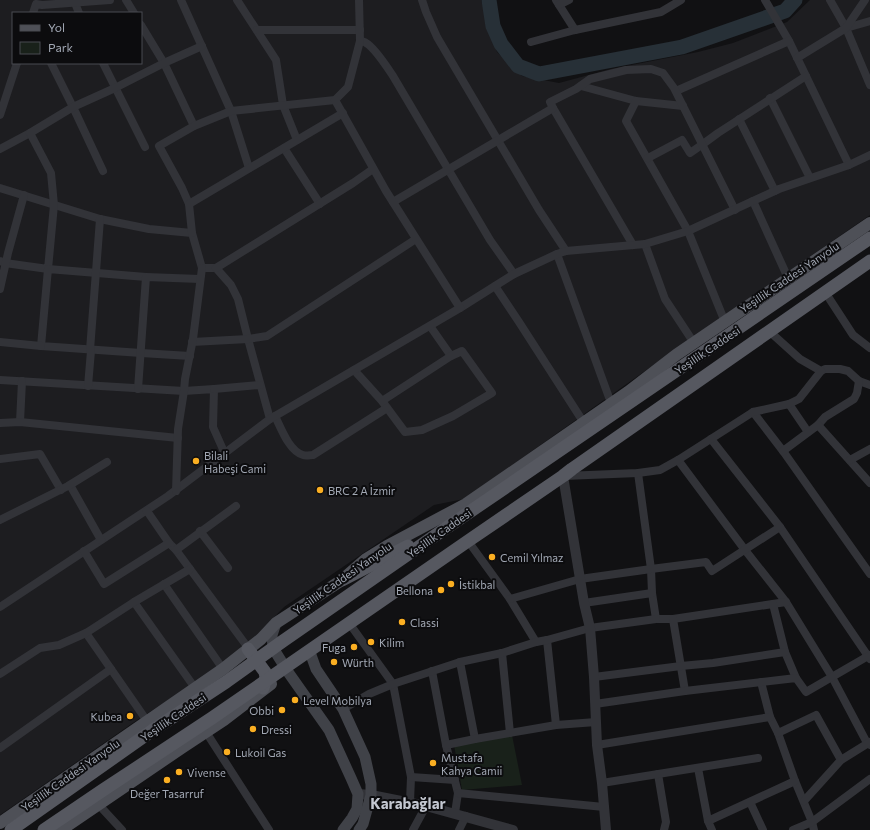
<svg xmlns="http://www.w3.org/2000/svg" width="870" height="830" viewBox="0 0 870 830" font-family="Commissioner,sans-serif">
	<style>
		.built { fill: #1d1d20; fill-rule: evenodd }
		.green { fill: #19211a }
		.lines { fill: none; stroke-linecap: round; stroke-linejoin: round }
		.river { stroke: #273037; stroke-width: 15 }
		.minor { stroke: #323338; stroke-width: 8 }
		.tertiary { stroke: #323338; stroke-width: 10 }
		.secondary { stroke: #404248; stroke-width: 11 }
		.primary { stroke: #4e5057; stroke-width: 12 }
		.trunk { stroke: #565860; stroke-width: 13 }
		.poi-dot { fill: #fbaf22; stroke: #0c0c0e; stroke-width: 1.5 }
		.labels { text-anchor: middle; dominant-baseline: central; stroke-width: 4; stroke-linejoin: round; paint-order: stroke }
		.street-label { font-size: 11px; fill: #a2a8b4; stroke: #0c0c0e }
		.poi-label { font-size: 11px; fill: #a2a8b4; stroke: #0c0c0e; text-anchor: start }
		.district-label { font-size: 15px; font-weight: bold; fill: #c3c7d0; stroke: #0c0c0e }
	</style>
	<rect width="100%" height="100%" fill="#111113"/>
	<path class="built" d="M0 0H481L497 52 522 76 559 83 611 69 698 52 733 43 787 22 810 0H870V215L645 371 464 499 434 505 284 607 251 641 228 663 140 718 0 815ZM13 13H141V63H13Z"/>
	<path class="green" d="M512 735 522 785 462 790 454 745Z"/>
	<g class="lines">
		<path class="river" d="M489 0 493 26 501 44 518 66 539 74 682 47 785 11 795 0"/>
		<g class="minor">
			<path d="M126 0 134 13"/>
			<path d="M181 0 231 111 249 168"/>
			<path d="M237 0 276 60 283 105 297 140"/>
			<path d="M422 0 426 12 437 37 539 210 566 251"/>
			<path d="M556 0 575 30"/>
			<path d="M765 0 789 41 849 165"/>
			<path d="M830 0 846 28 870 21"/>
			<path d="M75 3 79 13"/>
			<path d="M559 5 569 0"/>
			<path d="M33 13 36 4 42 5 110 0"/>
			<path d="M141 25 164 63 194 126"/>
			<path d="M846 28 870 85"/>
			<path d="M257 30H360"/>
			<path d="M360 41C361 41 365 42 366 43 375 48 387 67 393 76L490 240 514 274"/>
			<path d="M531 42 575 30 661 12 681 0"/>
			<path d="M797 58 846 28 865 0"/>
			<path d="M51 63 73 107 103 171"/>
			<path d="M103 63 145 147"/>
			<path d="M581 86 636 101 683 106"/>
			<path d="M676 91 789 41"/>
			<path d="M770 98 810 178"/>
			<path d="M636 101 626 121 688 231 725 322"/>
			<path d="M553 108 633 245"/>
			<path d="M0 115 17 63"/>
			<path d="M739 119 775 191"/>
			<path d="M284 148 320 204"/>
			<path d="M0 149 30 133"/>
			<path d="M648 158 682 140 690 153 703 144 718 133 806 76"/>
			<path d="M0 188 100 219 149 229 192 233 202 268H216L231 285 238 299 248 339 270 419 168 496 0 607"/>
			<path d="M753 201 788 278"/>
			<path d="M393 202 553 108 550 102 576 89 590 79 626 70 651 69 663 73 674 88 735 210"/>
			<path d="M189 204 182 188 159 146 194 126 231 111 335 100 348 87 360 41 359 0"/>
			<path d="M192 233 189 204 343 113"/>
			<path d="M645 244 665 299 694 343"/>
			<path d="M557 254 611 403"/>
			<path d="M0 261 5 263 48 269 54 205 51 173 30 133 73 107 115 88 164 63 202 46"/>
			<path d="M216 268 353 183 373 169"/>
			<path d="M146 277 48 269 41 346 141 353 190 356"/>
			<path d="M495 286 519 322 584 423"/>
			<path d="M0 289 8 253 24 195"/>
			<path d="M825 292 853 335 870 348"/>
			<path d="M460 308 514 274 557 254 566 251 645 244 688 231 779 189 849 165 870 155"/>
			<path d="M430 326 451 356"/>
			<path d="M769 331 800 359 821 371 825 369H840L848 371 859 381 870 385"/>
			<path d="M0 342 41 346"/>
			<path d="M192 342 248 339 267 336 416 239"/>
			<path d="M354 370 382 401 405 432 422 430 453 416 492 393 462 351 451 356 382 401"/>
			<path d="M0 380 184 391 214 389 213 427 225 454"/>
			<path d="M88 386 91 351 90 350 100 219"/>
			<path d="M138 389 146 277 200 279"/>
			<path d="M214 389 260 385"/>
			<path d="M789 404 808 432"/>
			<path d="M753 412 783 451 870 574"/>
			<path d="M275 416C281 428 289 451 303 455 306 456 310 455 313 455L387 408"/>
			<path d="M270 419 460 308 386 191 335 100"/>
			<path d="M20 422 22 381"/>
			<path d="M0 423 20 422 178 438"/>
			<path d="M818 425 825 417 854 399 857 393 859 381"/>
			<path d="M711 439 780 527 870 659"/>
			<path d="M783 451 818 425 870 483"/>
			<path d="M0 459 40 454 61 490"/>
			<path d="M678 460 745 550 786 602 832 677 867 743 870 745"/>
			<path d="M850 460 870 449"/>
			<path d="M638 473 651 569 652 593 656 619H673L786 602"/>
			<path d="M564 476 638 473 660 470 678 460 753 412 789 404 799 399 821 371"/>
			<path d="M70 485 101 540"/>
			<path d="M176 491 178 429 184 391 185 379 193 339 202 268"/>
			<path d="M147 511 169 543 176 550 246 645 248 649"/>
			<path d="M0 520 68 486 107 462"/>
			<path d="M200 531 228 568"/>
			<path d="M468 541 510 599 536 642"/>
			<path d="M176 550 236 506"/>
			<path d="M84 551 104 584 169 543"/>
			<path d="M164 584 223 669"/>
			<path d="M510 599 580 579 651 569 706 562 712 571 780 527"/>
			<path d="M134 602 195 688"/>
			<path d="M584 603 652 593"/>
			<path d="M773 604 785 652 796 678"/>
			<path d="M673 619 685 691"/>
			<path d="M349 623 393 684 411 777 410 802"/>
			<path d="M86 633 147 721"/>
			<path d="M547 640 556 725"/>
			<path d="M502 653 510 733"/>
			<path d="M460 662 475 739"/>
			<path d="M432 671 446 745 458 793 455 813"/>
			<path d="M0 674 40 648 59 645 86 633 134 602 190 569"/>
			<path d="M594 677 681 666 713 663 785 652"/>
			<path d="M761 682 770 717 778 733 795 781 812 822 814 830"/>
			<path d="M595 704 685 691 796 678 806 692 870 655"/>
			<path d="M343 709 369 694 393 684 460 662 502 653 536 642 547 640 590 628 656 619"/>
			<path d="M206 732 269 830"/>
			<path d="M778 733 816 715 841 760"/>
			<path d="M446 745 475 739 556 725 596 722"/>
			<path d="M597 745 770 717"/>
			<path d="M0 748 111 669"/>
			<path d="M698 768 708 821 712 830"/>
			<path d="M658 774 666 822 664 830"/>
			<path d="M411 777 455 780"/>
			<path d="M602 783 758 758"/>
			<path d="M458 793 604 807"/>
			<path d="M804 801 841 760 870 742"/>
			<path d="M750 802 763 830"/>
			<path d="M98 804 122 830"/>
			<path d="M708 821 795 781"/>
			<path d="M413 830 426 806"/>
			<path d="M459 830 466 816"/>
			<path d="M793 830 812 822 870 779"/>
		</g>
		<g class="tertiary">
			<path d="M563 476 584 603 590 628 594 677 597 745 602 783 606 830"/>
			<path d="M358 794 371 795 426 806 513 830"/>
		</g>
		<g class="secondary">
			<path d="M276 623 272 635 273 648 288 672 329 730 351 778 358 794 357 809 352 818 343 830"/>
			<path d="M311 655 316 669 343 709 365 757 371 784V795L363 824 359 830"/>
		</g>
		<g class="primary">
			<path d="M0 823 223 669 261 639 276 623 342 580 366 559 387 546 466 504 628 392 676 355 870 223"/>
			<path d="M61 830 183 747 224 720 271 684"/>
		</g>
		<g class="trunk">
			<path d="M342 580 408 546"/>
			<path d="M248 649 265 672 266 677 263 688"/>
			<path d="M11 830 153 730 226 682 283 641 430 539 870 238"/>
			<path d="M44 830 103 790 212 718 468 541 563 476 572 469 870 261"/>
		</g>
	</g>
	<g class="poi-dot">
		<circle cx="196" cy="461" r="4"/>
		<circle cx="320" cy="490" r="4"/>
		<circle cx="492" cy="557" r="4"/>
		<circle cx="451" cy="584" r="4"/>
		<circle cx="441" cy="590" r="4"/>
		<circle cx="402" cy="622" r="4"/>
		<circle cx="371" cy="642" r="4"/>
		<circle cx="354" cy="647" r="4"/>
		<circle cx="334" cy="662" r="4"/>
		<circle cx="295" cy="700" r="4"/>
		<circle cx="282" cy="710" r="4"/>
		<circle cx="130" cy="716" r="4"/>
		<circle cx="253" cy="729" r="4"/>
		<circle cx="227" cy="752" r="4"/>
		<circle cx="433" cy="763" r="4"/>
		<circle cx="179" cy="772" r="4"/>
		<circle cx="167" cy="780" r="4"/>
	</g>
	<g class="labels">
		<g class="street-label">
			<text transform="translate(789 277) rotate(-34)">Yeşillik Caddesi Yanyolu</text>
			<text transform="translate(707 350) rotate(-34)">Yeşillik Caddesi</text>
			<text transform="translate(439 533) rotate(-35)">Yeşillik Caddesi</text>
			<text transform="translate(342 578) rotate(-35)">Yeşillik Caddesi Yanyolu</text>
			<text transform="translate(173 717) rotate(-34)">Yeşillik Caddesi</text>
			<text transform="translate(70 775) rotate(-35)">Yeşillik Caddesi Yanyolu</text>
		</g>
		<g class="poi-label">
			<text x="204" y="455">Bilali<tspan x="204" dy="13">Habeşi Cami</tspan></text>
			<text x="328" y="490">BRC 2 A İzmir</text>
			<text x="500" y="557">Cemil Yılmaz</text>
			<text x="459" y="584">İstikbal</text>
			<text x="433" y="590" text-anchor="end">Bellona</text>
			<text x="410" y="622">Classi</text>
			<text x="379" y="642">Kilim</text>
			<text x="346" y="647" text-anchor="end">Fuga</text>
			<text x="342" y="662">Würth</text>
			<text x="303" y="700">Level Mobilya</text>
			<text x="274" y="710" text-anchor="end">Obbi</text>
			<text x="122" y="716" text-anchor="end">Kubea</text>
			<text x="261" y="729">Dressi</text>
			<text x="235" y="752">Lukoil Gas</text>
			<text x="441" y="757">Mustafa<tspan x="441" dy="13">Kahya Camii</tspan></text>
			<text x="187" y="772">Vivense</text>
			<text x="167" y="793" text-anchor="middle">Değer Tasarruf</text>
		</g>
		<g class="district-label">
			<text x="408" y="803">Karabağlar</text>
		</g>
	</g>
	<rect x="12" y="12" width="130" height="52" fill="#0c0c0e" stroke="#484a50"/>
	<rect x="20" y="25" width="20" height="6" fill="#4e5057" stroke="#484a50"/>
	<text x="48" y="32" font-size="12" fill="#a2a8b4">Yol</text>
	<rect x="20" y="42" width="20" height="12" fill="#19211a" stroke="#484a50"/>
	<text x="48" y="52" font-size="12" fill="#a2a8b4">Park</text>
</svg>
